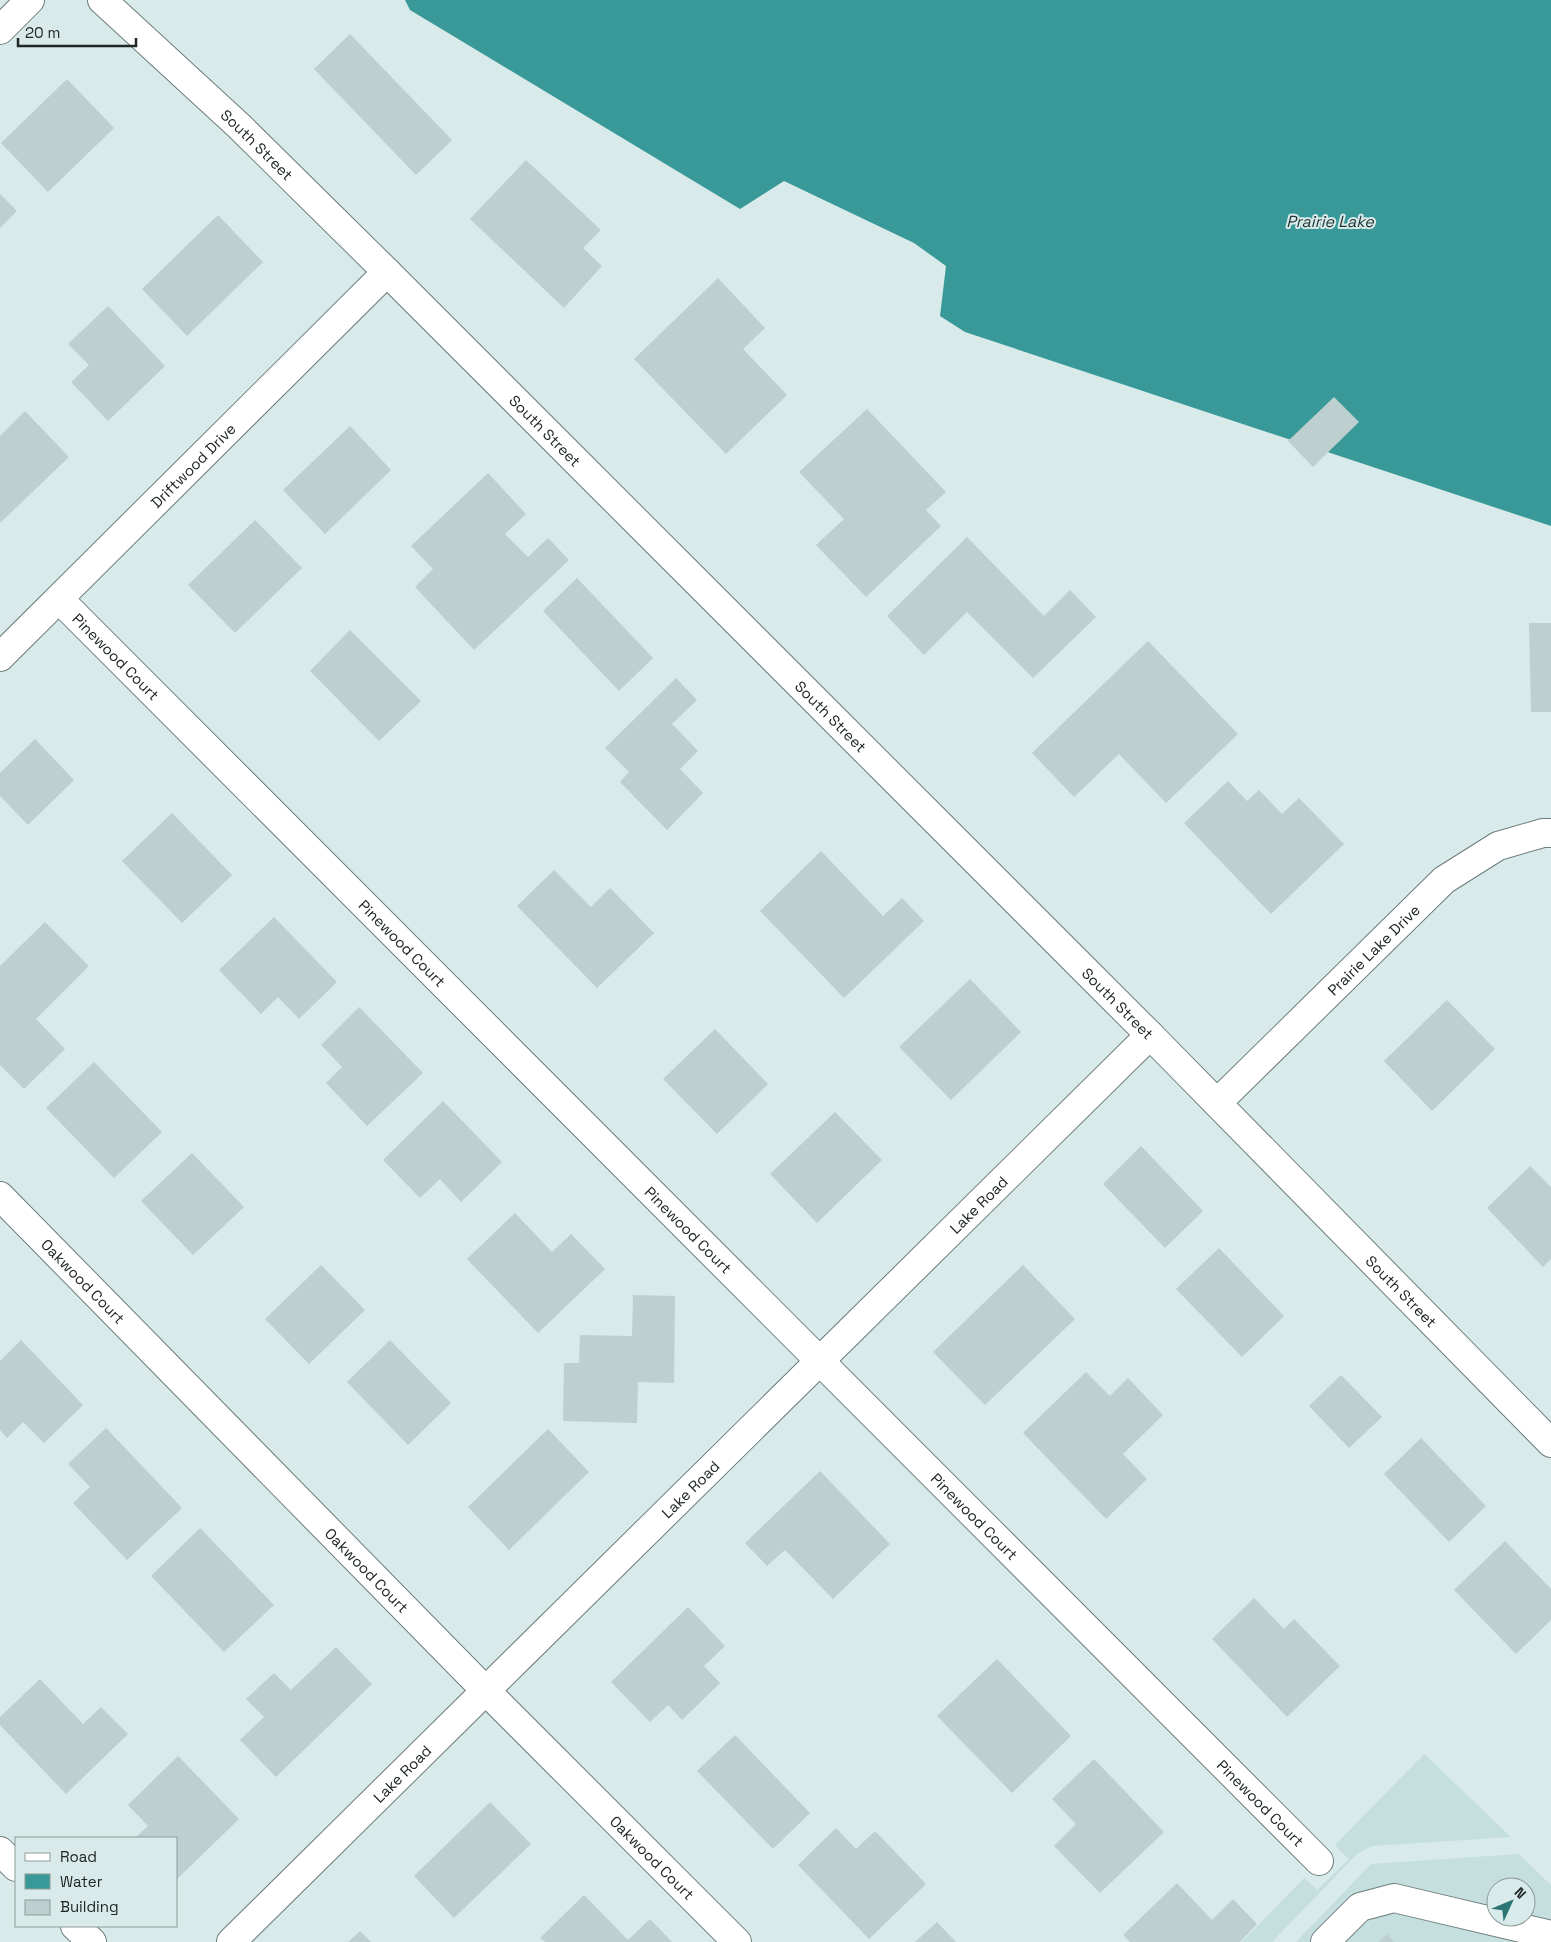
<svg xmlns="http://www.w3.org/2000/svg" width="1551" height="1942" viewBox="0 0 1551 1942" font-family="'Space Grotesk',sans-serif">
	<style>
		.built { fill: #c4dfde; fill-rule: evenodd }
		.water { fill: #399998 }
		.building { fill: #becfcf }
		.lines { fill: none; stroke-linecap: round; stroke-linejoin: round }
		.minor-casing { stroke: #6d7c7c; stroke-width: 30 }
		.minor { stroke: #fff; stroke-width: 28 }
		.labels { text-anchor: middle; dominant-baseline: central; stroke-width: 4; stroke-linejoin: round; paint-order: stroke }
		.street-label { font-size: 15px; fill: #202626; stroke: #d8eae9 }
		.water-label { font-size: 16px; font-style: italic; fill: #1f3534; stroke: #d8eae9 }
	</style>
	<rect width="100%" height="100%" fill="#d8eae9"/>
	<g class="built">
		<path d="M1424 1754 1511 1837 1372 1846 1358 1853 1272 1942H1242L1304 1878 1317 1890 1349 1859 1335 1845Z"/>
		<path d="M1519 1854 1551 1885V1942H1296L1371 1864ZM1496 1887H1526V1917H1496Z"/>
	</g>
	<path class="water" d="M405 0H1551V526L965 332 940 316 946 266 914 243 784 181 740 209 410 10Z"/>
	<g class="building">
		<path d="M350 34 452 140 416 175 314 69Z"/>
		<path d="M67 79 114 128 48 192 1 143Z"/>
		<path d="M526 160 601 230 583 248 602 266 564 308 470 219Z"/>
		<path d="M0 194 17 211 0 228Z"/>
		<path d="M218 215 263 262 187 336 142 289Z"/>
		<path d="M718 278 765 328 743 349 787 395 726 454 634 359Z"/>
		<path d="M108 306 165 366 108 421 71 382 89 365 68 344Z"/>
		<path d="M1334 397 1359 422 1313 467 1288 441Z"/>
		<path d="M867 409 946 492 926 510 941 526 866 597 816 545 844 519 799 472Z"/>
		<path d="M25 411 69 457 0 523V436Z"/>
		<path d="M350 426 391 470 325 534 283 490Z"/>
		<path d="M488 473 526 514 505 534 528 557 548 538 569 560 474 650 415 587 433 569 411 546Z"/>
		<path d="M255 520 302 568 235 633 188 585Z"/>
		<path d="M967 537 1044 616 1070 590 1096 617 1033 678 967 612 924 655 887 616Z"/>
		<path d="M577 578 653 658 619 691 543 611Z"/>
		<path d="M1529 623H1551V712H1531Z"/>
		<path d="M350 630 421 701 379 741 310 671Z"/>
		<path d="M1148 641 1238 734 1166 803 1119 754 1074 797 1032 753Z"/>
		<path d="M676 678 697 700 672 724 698 751 680 769 703 793 667 830 620 782 629 772 605 748Z"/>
		<path d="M35 739 74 780 28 825 0 796V773Z"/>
		<path d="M1228 781 1247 801 1259 790 1282 814 1299 798 1344 844 1271 914 1184 823Z"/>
		<path d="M172 813 232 875 182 923 122 861Z"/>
		<path d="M821 851 883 916 902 898 924 921 844 998 760 911Z"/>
		<path d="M554 870 591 907 610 888 654 933 597 988 517 906Z"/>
		<path d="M274 917 337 982 299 1019 278 997 261 1014 219 970Z"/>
		<path d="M45 922 89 966 36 1019 65 1049 24 1089 0 1065V966Z"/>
		<path d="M970 979 1021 1032 951 1100 899 1047Z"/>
		<path d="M1447 1000 1495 1049 1432 1111 1384 1061Z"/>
		<path d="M359 1007 423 1073 367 1126 326 1083 342 1067 321 1045Z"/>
		<path d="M715 1029 768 1084 717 1134 663 1079Z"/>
		<path d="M94 1062 162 1132 114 1178 46 1108Z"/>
		<path d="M443 1101 502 1162 461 1202 440 1179 420 1198 383 1160Z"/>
		<path d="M835 1112 882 1160 817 1223 770 1174Z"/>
		<path d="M1141 1146 1203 1211 1165 1248 1103 1184Z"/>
		<path d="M192 1153 244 1207 193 1255 141 1201Z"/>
		<path d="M1530 1166 1551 1187V1259L1543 1267 1487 1208Z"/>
		<path d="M515 1213 552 1252 571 1234 605 1269 538 1333 467 1259Z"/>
		<path d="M1219 1248 1284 1316 1242 1357 1176 1289Z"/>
		<path d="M321 1265 365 1310 309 1364 265 1319Z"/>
		<path d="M1023 1265 1075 1319 985 1405 933 1352Z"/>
		<path d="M633 1295 675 1296 674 1383 638 1382 637 1423 563 1421 564 1363H579L580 1335 632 1336Z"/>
		<path d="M21 1340 83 1405 44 1443 23 1422 7 1438 0 1430V1361Z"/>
		<path d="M390 1340 451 1403 408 1445 347 1382Z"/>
		<path d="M1086 1372 1110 1396 1128 1378 1163 1415 1123 1454 1147 1479 1106 1519 1023 1433Z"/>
		<path d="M1341 1375 1382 1417 1349 1448 1309 1406Z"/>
		<path d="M106 1428 182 1508 127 1560 73 1503 90 1487 68 1464Z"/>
		<path d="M548 1429 589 1472 509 1550 468 1507Z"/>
		<path d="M1421 1438 1486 1506 1449 1542 1384 1474Z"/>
		<path d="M820 1471 890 1544 833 1599 785 1550 767 1566 745 1543Z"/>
		<path d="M200 1528 274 1605 224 1652 151 1576Z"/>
		<path d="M1505 1541 1551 1589V1620L1516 1654 1454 1590Z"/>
		<path d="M1254 1598 1284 1629 1294 1619 1340 1666 1287 1717 1212 1639Z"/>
		<path d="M688 1607 725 1646 704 1666 720 1683 682 1720 668 1705 650 1722 611 1682Z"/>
		<path d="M336 1647 372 1684 276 1777 240 1740 264 1717 246 1699 274 1673 291 1690Z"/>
		<path d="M997 1659 1071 1736 1012 1793 937 1716Z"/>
		<path d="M40 1679 83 1724 101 1707 128 1734 66 1794 0 1725V1717Z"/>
		<path d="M735 1735 810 1813 773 1849 697 1771Z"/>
		<path d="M178 1756 239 1819 176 1880V1838H135L148 1826 128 1805Z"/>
		<path d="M1094 1759 1164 1832 1100 1893 1054 1846 1076 1824 1052 1799Z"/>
		<path d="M490 1802 531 1844 454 1918 414 1876Z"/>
		<path d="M836 1828 856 1849 875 1831 926 1884 869 1939 798 1865Z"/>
		<path d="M1177 1883 1212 1920 1233 1899 1257 1924 1240 1942H1130L1123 1935Z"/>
		<path d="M584 1895 628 1940 650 1919 672 1942H545L540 1938Z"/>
		<path d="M937 1922 956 1942H915Z"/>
		<path d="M360 1931 371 1942H348Z"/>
		<path d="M1387 1934 1394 1942H1379Z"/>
	</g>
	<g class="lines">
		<defs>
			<g id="minor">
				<path id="s1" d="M102 0 239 126 387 272 1150 1035 1551 1443"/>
				<path d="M0 30 30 0"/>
				<path id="s2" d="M59 599 1319 1861"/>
				<path id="s3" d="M0 657 387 272"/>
				<path id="s4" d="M1217 1103 1444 880 1498 846 1543 833H1551"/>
				<path id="s5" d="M0 1196 486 1691 737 1942"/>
				<path d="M0 1851 16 1867"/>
				<path d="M75 1926 92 1942"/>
				<path id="s6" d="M231 1942 1150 1035"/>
				<path d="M1325 1942 1360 1907 1394 1898 1551 1935"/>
			</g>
		</defs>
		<use href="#minor" class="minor-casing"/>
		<use href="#minor" class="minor"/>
	</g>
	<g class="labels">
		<g class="street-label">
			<text stroke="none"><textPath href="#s1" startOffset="212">South Street</textPath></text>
			<text stroke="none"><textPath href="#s1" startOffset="618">South Street</textPath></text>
			<text stroke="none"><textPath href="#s3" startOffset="272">Driftwood Drive</textPath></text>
			<text stroke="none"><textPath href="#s2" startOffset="81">Pinewood Court</textPath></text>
			<text stroke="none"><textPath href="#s1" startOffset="1022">South Street</textPath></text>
			<text stroke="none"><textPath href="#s2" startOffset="486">Pinewood Court</textPath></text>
			<text stroke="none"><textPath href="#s4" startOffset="219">Prairie Lake Drive</textPath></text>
			<text stroke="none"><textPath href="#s1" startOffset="1428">South Street</textPath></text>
			<text stroke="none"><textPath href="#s6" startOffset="1050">Lake Road</textPath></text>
			<text stroke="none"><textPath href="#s2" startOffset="891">Pinewood Court</textPath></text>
			<text stroke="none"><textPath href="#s5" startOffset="119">Oakwood Court</textPath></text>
			<text stroke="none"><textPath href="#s1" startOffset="1832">South Street</textPath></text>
			<text stroke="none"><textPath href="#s6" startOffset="645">Lake Road</textPath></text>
			<text stroke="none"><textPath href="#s2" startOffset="1296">Pinewood Court</textPath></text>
			<text stroke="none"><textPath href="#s5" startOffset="524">Oakwood Court</textPath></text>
			<text stroke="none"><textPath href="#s6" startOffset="240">Lake Road</textPath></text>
			<text stroke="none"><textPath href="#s2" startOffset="1701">Pinewood Court</textPath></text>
			<text stroke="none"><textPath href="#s5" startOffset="929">Oakwood Court</textPath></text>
		</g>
		<g class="water-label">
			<text x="1330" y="221">Prairie Lake</text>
		</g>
	</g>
	<rect x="15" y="1837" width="162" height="90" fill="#d8eae9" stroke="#8e9c9b"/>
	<rect x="25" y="1853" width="25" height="8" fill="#ffffff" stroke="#8e9c9b"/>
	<text x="60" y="1862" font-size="15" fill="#202626">Road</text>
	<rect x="25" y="1874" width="25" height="15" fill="#399998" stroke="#8e9c9b"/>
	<text x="60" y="1887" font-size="15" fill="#202626">Water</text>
	<rect x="25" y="1900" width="25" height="15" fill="#becfcf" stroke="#8e9c9b"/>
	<text x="60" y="1912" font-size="15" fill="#202626">Building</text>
	<g transform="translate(1511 1902) rotate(46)"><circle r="24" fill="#d8eae9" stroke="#8e9c9b"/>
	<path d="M0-4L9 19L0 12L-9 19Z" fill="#2b7574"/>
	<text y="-8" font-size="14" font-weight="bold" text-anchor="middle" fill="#202626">N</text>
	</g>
	<path d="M18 38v8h118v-8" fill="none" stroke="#202626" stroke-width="2.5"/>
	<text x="25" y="38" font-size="15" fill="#202626" stroke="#d8eae9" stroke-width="4" paint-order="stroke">20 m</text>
</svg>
